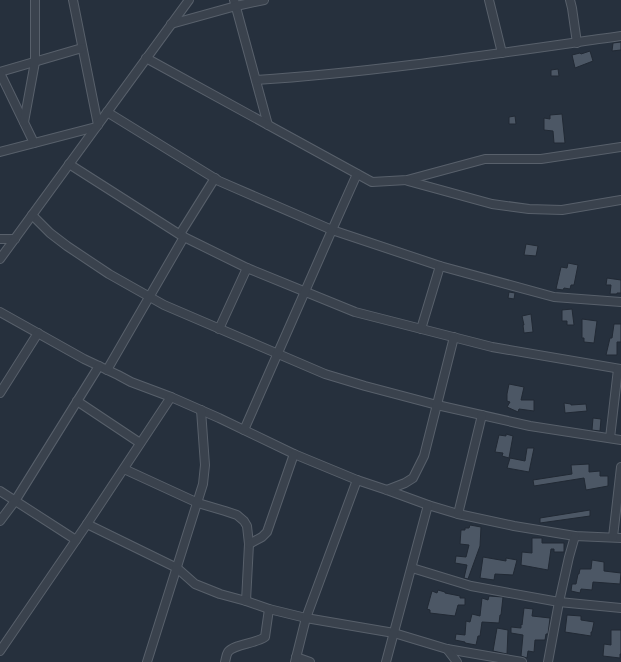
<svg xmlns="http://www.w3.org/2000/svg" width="621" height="662" viewBox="0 0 621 662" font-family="'Roboto Condensed',sans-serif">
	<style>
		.building { fill: #4c5765; stroke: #212934 }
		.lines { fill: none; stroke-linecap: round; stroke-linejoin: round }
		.street-casing { stroke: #58606b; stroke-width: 10 }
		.street { stroke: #3a424d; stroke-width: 8 }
	</style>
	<rect width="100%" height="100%" fill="#26303d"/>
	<g class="building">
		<path d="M621 42V50L612 51 613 43Z"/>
		<path d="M590 51 593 61 575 68 572 55 580 53 581 54Z"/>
		<path d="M558 69 559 76H551V70Z"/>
		<path d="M562 114 565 143H554L553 131 544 130V118L550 119V115Z"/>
		<path d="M515 116 516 124H509V117Z"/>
		<path d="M526 244 538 246 536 256 524 255Z"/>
		<path d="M568 263 578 265 574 285H571L570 289 564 288 563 290 556 289 561 267 567 268Z"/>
		<path d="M607 278 621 280V293H617V294H610L611 285H606Z"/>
		<path d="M509 292 515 293 514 299 508 298Z"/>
		<path d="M572 309 574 325H567V321H562V310Z"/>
		<path d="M531 314 533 332 524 333 523 325H524L522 316Z"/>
		<path d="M582 319 597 321 594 343 584 342V338H582Z"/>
		<path d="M614 324H621V342H617V355H606L610 338H612Z"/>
		<path d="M509 384 524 387 521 400H534V411L519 409 518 412 507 407 510 402 507 401V394Z"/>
		<path d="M564 403 571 404V405L586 404 587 411 565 413Z"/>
		<path d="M593 418 601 419 600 431 592 430Z"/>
		<path d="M506 434 513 436 509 458 502 456 503 453 495 452 499 435 506 436Z"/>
		<path d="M527 448H534L529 472 507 468 510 458 525 461Z"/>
		<path d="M589 464V472L600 471V476H608V486L586 490 584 478 534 486 533 480 572 474 571 465Z"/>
		<path d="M590 510V516L540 523V518Z"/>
		<path d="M470 525 481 527 480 546 468 579 464 578 467 565 455 563 456 556 466 557 469 545 460 544 461 530H465V528H469Z"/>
		<path d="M532 538H542V543H564V552H554V549H551L548 570 521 565 522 552 532 553Z"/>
		<path d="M483 557 506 561V558L517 560 513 575 495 574 494 580 480 578Z"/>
		<path d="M592 560 604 562V571L621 573 620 584 593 582 592 590 581 589 580 593 571 591 572 584H576L578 574H579L580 569H591Z"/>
		<path d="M438 590 445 592V593L460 596V598H465V605H458L455 616 430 613V610L427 609 432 591 437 593Z"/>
		<path d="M489 596 503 597 501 615H500L499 623 482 622 480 636H478L476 645 465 643V642L455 640 456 634 465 635 466 621 470 622 472 614 480 616 482 598 488 600Z"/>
		<path d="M524 608 533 609 532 616 550 618 548 634H546L545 640H535L534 652 528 651 527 658 521 656 523 635 511 633V627L521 628V624L522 625Z"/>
		<path d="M567 615 581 616V620L594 622 592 632H591V636L565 632Z"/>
		<path d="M497 628 508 630 507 654 493 651Z"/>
		<path d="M611 630H621V654H620V658L603 656 604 644 611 645Z"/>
	</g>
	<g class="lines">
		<defs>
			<g id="street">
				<path d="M73 0 98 125"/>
				<path d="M234 0 268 125"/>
				<path d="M489 0 502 53"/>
				<path d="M570 0 572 8 577 43"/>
				<path d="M171 24 236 6 264 0"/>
				<path d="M146 58 372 182 407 180 485 159H541L621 147"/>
				<path d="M0 72 82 48"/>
				<path d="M0 73 34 143"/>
				<path d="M256 80C378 72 500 53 621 36"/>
				<path d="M107 112 219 181 332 230 440 266 554 297 621 302"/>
				<path d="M24 122 35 62V0"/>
				<path d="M0 152 96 127"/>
				<path d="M69 164 182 236 247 268 355 312 492 347 621 369"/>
				<path d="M408 181 492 204 529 209 562 210 621 200"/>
				<path d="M32 215 50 233 67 246 109 274 164 305 325 374 365 386 437 405 530 426 621 440"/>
				<path d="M180 234 215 178"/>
				<path d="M0 239H15"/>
				<path d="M0 259 189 0"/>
				<path d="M0 312 84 359 118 375 131 382 171 397 219 418 294 454 357 480 387 490 428 505 458 514 514 526 575 536 621 538"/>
				<path d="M219 329 247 268"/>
				<path d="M421 329 440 266"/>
				<path d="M107 370 184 237"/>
				<path d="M0 393 38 333"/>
				<path d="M77 401 140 443"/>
				<path d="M244 430 332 230 357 174"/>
				<path d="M610 438 618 369"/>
				<path d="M124 469 198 503 225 511 237 515 244 521 247 526 249 544 246 601"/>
				<path d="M387 490 405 483 413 478 424 456 454 337"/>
				<path d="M0 491 76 540"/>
				<path d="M458 514 482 415"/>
				<path d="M0 521 15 501 99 366"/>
				<path d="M87 524 177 568 195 584 220 594 246 601 269 609 306 618 394 633 447 649 522 662"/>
				<path d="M613 537 621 467"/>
				<path d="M249 544 262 537 267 532 294 454"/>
				<path d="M412 568 471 586 559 602 621 608"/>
				<path d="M447 649 457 662"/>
				<path d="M0 651 87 524 171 397"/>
				<path d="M296 657 310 662"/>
				<path d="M147 662 203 484 205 465 201 410"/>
				<path d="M225 662C226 659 226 655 228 652 234 644 255 644 265 637L269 609"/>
				<path d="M295 662 306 618 357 480"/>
				<path d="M386 662 428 505"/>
				<path d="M548 662 559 602 569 557 575 536"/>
			</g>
		</defs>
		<use href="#street" class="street-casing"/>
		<use href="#street" class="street"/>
	</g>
</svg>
